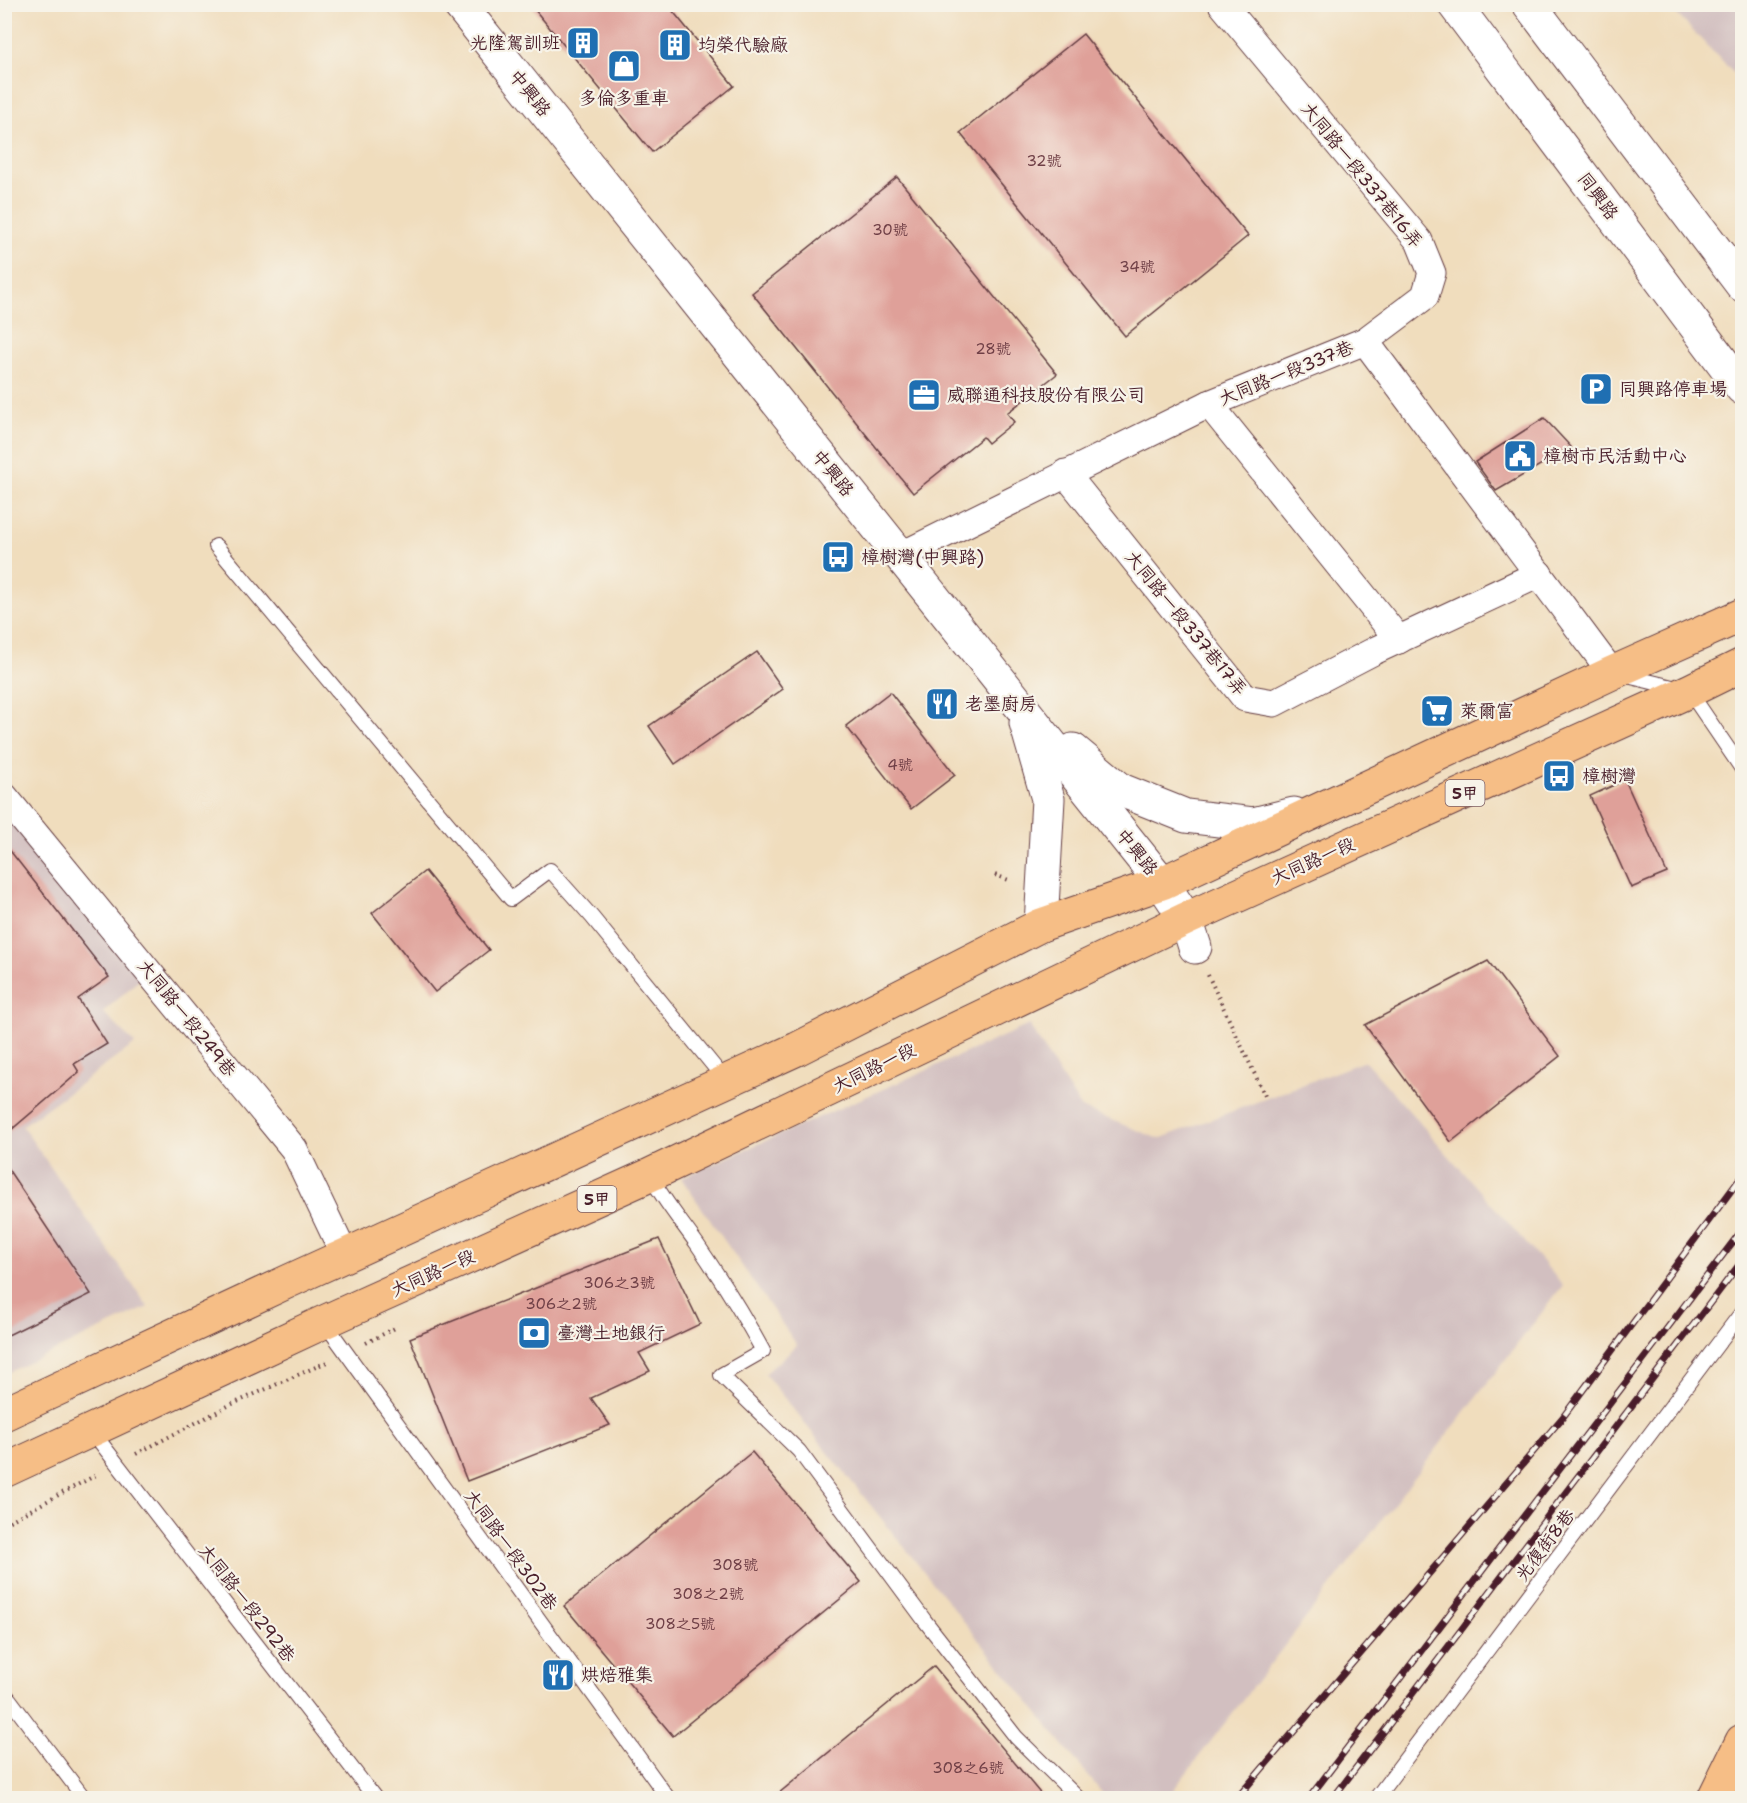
<svg xmlns="http://www.w3.org/2000/svg" width="1747" height="1803" viewBox="0 0 1747 1803" font-family="'Shantell Sans','LXGW WenKai TC',sans-serif">
	<style>
		.industrial { fill: #d2bfc0 }
		.building { fill: #dfa099 }
		.lines { fill: none; stroke-linecap: round; stroke-linejoin: round }
		.service-casing { stroke: #633c41; stroke-width: 16 }
		.minor-casing { stroke: #633c41; stroke-width: 29 }
		.tertiary-casing { stroke: #633c41; stroke-width: 35 }
		.primary-casing { stroke: #633c41; stroke-width: 35 }
		.motorway-casing { stroke: #633c41; stroke-width: 35 }
		.path { stroke: #633c41; stroke-width: 4; stroke-dasharray: 1.5 4.5; stroke-linecap: butt }
		.service { stroke: #fff; stroke-width: 14 }
		.minor { stroke: #fff; stroke-width: 27 }
		.tertiary { stroke: #fff; stroke-width: 33 }
		.primary { stroke: #f6be86; stroke-width: 33 }
		.motorway { stroke: #f6be86; stroke-width: 33 }
		.rail-casing { stroke: #4a1f2b; stroke-width: 7 }
		.rail { stroke: #f7f3e8; stroke-width: 4.5; stroke-dasharray: 14; stroke-linecap: butt }
		.labels { text-anchor: middle; dominant-baseline: central; stroke-width: 4.5; stroke-linejoin: round; paint-order: stroke }
		.number-label { font-size: 15px; fill: #6f3f46 }
		.shield { fill: #f7f3e8; stroke: #7e5f64; stroke-width: 1.5 }
		.shield-label { font-size: 16px; font-weight: bold; fill: #4a1f2b }
		.poi-label { font-size: 18px; fill: #4a1f2b; stroke: #f7f3e8; text-anchor: start }
		.street-label { font-size: 18px; fill: #4a1f2b; stroke: #f7f3e8 }
	</style>
	<rect width="100%" height="100%" fill="#f7f3e8"/>
	<filter id="ink" filterUnits="userSpaceOnUse"><feTurbulence type="fractalNoise" baseFrequency=".0167" numOctaves="2"/><feDisplacementMap in="SourceGraphic" scale="12" xChannelSelector="R" yChannelSelector="G"/><feConvolveMatrix kernelMatrix="1 2 1 2 8 2 1 2 1" color-interpolation-filters="sRGB"/></filter>
	<filter id="wash" filterUnits="userSpaceOnUse"><feTurbulence type="fractalNoise" baseFrequency=".008" numOctaves="4" result="noise"/><feDisplacementMap in="SourceGraphic" scale="24" xChannelSelector="R" yChannelSelector="G"/><feGaussianBlur stdDeviation="1.35" result="paint"/><feColorMatrix in="noise" values="0 0 0 0 0 0 0 0 0 0 0 0 0 0 0 0 0 1.4 0 .05"/><feComposite in="paint" operator="in"/></filter>
	<g filter="url(#wash)">
		<rect width="100%" height="100%" fill="#f0ddbd"/>
		<g class="industrial">
			<path d="M1668 5H1742V82Z"/>
			<path d="M4 811 141 978 103 1012 135 1044 22 1126 148 1307 5 1374Z"/>
			<path d="M1029 1025 1081 1108 1159 1139 1365 1061 1563 1285 1167 1798H1106L765 1374 797 1345 681 1178Z"/>
		</g>
		<g id="blocks">
			<g class="building">
				<path d="M530 4H667L734 86 652 152Z"/>
				<path d="M1083 34 1248 236 1125 336 960 133Z"/>
				<path d="M897 177 1057 374 1007 413 1014 422 988 443 983 437 913 493 752 293Z"/>
				<path d="M1544 418 1571 447 1496 491 1475 462Z"/>
				<path d="M757 652 783 689 675 764 649 726Z"/>
				<path d="M890 692 955 775 911 809 846 726Z"/>
				<path d="M1625 780 1667 873 1631 888 1590 796Z"/>
				<path d="M4 843 109 977 78 999 107 1044 74 1064 79 1072 4 1136Z"/>
				<path d="M425 871 489 950 435 992 372 913Z"/>
				<path d="M1488 961 1560 1056 1451 1142 1365 1025Z"/>
				<path d="M4 1163 91 1294 4 1337Z"/>
				<path d="M659 1239 700 1324 639 1353 650 1371 591 1398 610 1425 467 1481 410 1338Z"/>
				<path d="M752 1452 861 1582 673 1736 564 1606Z"/>
				<path d="M934 1666 1044 1798H773Z"/>
			</g>
		</g>
	</g>
	<g filter="url(#ink)">
		<use href="#blocks" fill-opacity="0" stroke="#633c41" stroke-width="1.5"/>
		<g class="lines">
			<defs>
				<g id="service">
					<path d="M216 546 511 899 550 870 592 917 726 1081"/>
					<path d="M1623 675 1689 691 1742 769"/>
					<path d="M650 1175C663 1200 681 1221 697 1244 721 1279 743 1314 763 1351L721 1375 799 1451 925 1621 1016 1737 1078 1798"/>
					<path d="M324 1322 668 1798"/>
					<path d="M91 1430 375 1798"/>
					<path d="M4 1692 84 1798"/>
					<path d="M1376 1798 1742 1312"/>
				</g>
				<g id="minor">
					<path d="M1222 4 1419 241 1432 273 1425 296 1365 341"/>
					<path d="M1209 404 1399 640"/>
					<path d="M1065 473 1245 698 1274 703 1376 650 1539 574"/>
					<path d="M900 556 1209 404 1365 341 1612 673"/>
					<path d="M4 796 294 1149 345 1256"/>
				</g>
				<g id="tertiary">
					<path d="M459 4 1162 883 1186 919 1195 947"/>
					<path d="M1454 4 1742 388"/>
					<path d="M1529 4 1742 285"/>
					<path d="M1026 723 1048 799 1041 925"/>
					<path d="M1073 750 1121 790 1186 816 1253 824 1294 814"/>
				</g>
				<g id="primary">
					<path d="M4 1414 289 1281 797 1049 1041 925 1162 883 1612 673 1742 615"/>
					<path d="M4 1471 324 1322 650 1175 1186 919 1689 691 1742 665"/>
				</g>
				<path id="motorway" d="M1714 1798 1742 1741"/>
			</defs>
			<use href="#service" class="service-casing"/>
			<use href="#minor" class="minor-casing"/>
			<use href="#tertiary" class="tertiary-casing"/>
			<use href="#primary" class="primary-casing"/>
			<use href="#motorway" class="motorway-casing"/>
			<g class="path">
				<path d="M995 875 1011 881"/>
				<path d="M1208 975 1266 1098"/>
				<path d="M366 1343 397 1327"/>
				<path d="M136 1454 228 1406 327 1362"/>
				<path d="M4 1524 98 1474"/>
			</g>
			<use href="#service" class="service"/>
			<use href="#minor" class="minor"/>
			<use href="#tertiary" class="tertiary"/>
			<use href="#primary" class="primary"/>
			<use href="#motorway" class="motorway"/>
			<defs>
				<g id="rail">
					<path d="M1237 1798 1563 1417 1742 1176"/>
					<path d="M1309 1798 1742 1230"/>
					<path d="M1333 1798 1742 1261"/>
				</g>
			</defs>
			<use href="#rail" class="rail-casing"/>
			<use href="#rail" class="rail"/>
		</g>
	</g>
	<defs>
		<symbol id="building-square" viewBox="-11 -11 22 22"><rect x="-9" y="-9" width="18" height="18" rx="4" fill="#1f6fb2" stroke="#f7f3e8"/><path d="M-4-6H4V6H1V3H-1V6H-4ZM-2.5-4.3h1.7v1.8h-1.7ZM.8-4.3h1.7v1.8H.8ZM-2.5-1h1.7V.8h-1.7ZM.8-1h1.7V.8H.8Z" fill="#fff"/></symbol>
		<symbol id="shop-square" viewBox="-11 -11 22 22"><rect x="-9" y="-9" width="18" height="18" rx="4" fill="#1f6fb2" stroke="#f7f3e8"/><path d="M-5-2.5h2.3a2.7 3.5 0 0 1 5.4 0H5L5.5 6h-11ZM-1.5-2.5h3a1.5 2.3 0 0 0-3 0Z" fill="#fff"/></symbol>
		<symbol id="parking-square" viewBox="-11 -11 22 22"><rect x="-9" y="-9" width="18" height="18" rx="4" fill="#1f6fb2" stroke="#f7f3e8"/><path d="M-3.5-5.5H1a3.5 3.5 0 0 1 0 7H-1V5.5H-3.5ZM-1-3.4V-.6H.8a1.4 1.4 0 0 0 0-2.8Z" fill="#fff"/></symbol>
		<symbol id="office-square" viewBox="-11 -11 22 22"><rect x="-9" y="-9" width="18" height="18" rx="4" fill="#1f6fb2" stroke="#f7f3e8"/><path d="M-6-3h4V-5.5h4V-3h4V5H-6ZM-1-4.5V-3h2v-1.5ZM-6 0V1H6V0Z" fill="#fff"/></symbol>
		<symbol id="civic-square" viewBox="-11 -11 22 22"><rect x="-9" y="-9" width="18" height="18" rx="4" fill="#1f6fb2" stroke="#f7f3e8"/><path d="M-.6-6.5H3V-4.5H.6V-3L4-1V1h2V6H-6V1h2V-1L-.6-3ZM-1.2 2.5V6h2.4V2.5Z" fill="#fff"/></symbol>
		<symbol id="bus-square" viewBox="-11 -11 22 22"><rect x="-9" y="-9" width="18" height="18" rx="4" fill="#1f6fb2" stroke="#f7f3e8"/><path d="M-5-6H5V4H4V6H2V4H-2V6H-4V4H-5ZM-3.5-4V0h7V-4ZM-3.5 1.2v1.5H-2V1.2ZM2 1.2v1.5H3.5V1.2Z" fill="#fff"/></symbol>
		<symbol id="restaurant-square" viewBox="-11 -11 22 22"><rect x="-9" y="-9" width="18" height="18" rx="4" fill="#1f6fb2" stroke="#f7f3e8"/><path d="M-5-6h1v4h1v-4h1v4h1v-4h1v5L-1.5 .5V6h-2V.5L-5-1ZM5-6V6H3V1.5H1.5Q1.5-4 5-6Z" fill="#fff"/></symbol>
		<symbol id="supermarket-square" viewBox="-11 -11 22 22"><rect x="-9" y="-9" width="18" height="18" rx="4" fill="#1f6fb2" stroke="#f7f3e8"/><path d="M-6-5.5h2.5l.6 2H6L4.5 2H-2.5L-4.4-4H-6ZM-1.5 3.2a1.3 1.3 0 1 0 .1 0ZM3 3.2a1.3 1.3 0 1 0 .1 0Z" fill="#fff"/></symbol>
		<symbol id="bank-square" viewBox="-11 -11 22 22"><rect x="-9" y="-9" width="18" height="18" rx="4" fill="#1f6fb2" stroke="#f7f3e8"/><path d="M-6-4H6V4H-6ZM0-2.3a2.3 2.3 0 1 0 0 4.6a2.3 2.3 0 1 0 0-4.6Z" fill="#fff"/></symbol>
	</defs>
	<g fill-rule="evenodd">
		<use href="#building-square" x="564" y="24" width="38" height="38"/>
		<use href="#building-square" x="656" y="26" width="38" height="38"/>
		<use href="#shop-square" x="605" y="47" width="38" height="38"/>
		<use href="#parking-square" x="1577" y="370" width="38" height="38"/>
		<use href="#office-square" x="905" y="376" width="38" height="38"/>
		<use href="#civic-square" x="1501" y="437" width="38" height="38"/>
		<use href="#bus-square" x="819" y="538" width="38" height="38"/>
		<use href="#restaurant-square" x="923" y="685" width="38" height="38"/>
		<use href="#supermarket-square" x="1418" y="692" width="38" height="38"/>
		<use href="#bus-square" x="1540" y="757" width="38" height="38"/>
		<use href="#bank-square" x="515" y="1314" width="38" height="38"/>
		<use href="#restaurant-square" x="539" y="1656" width="38" height="38"/>
	</g>
	<g class="labels">
		<g class="number-label">
			<text x="1044" y="161">32號</text>
			<text x="890" y="230">30號</text>
			<text x="1137" y="267">34號</text>
			<text x="993" y="349">28號</text>
			<text x="900" y="765">4號</text>
			<text x="619" y="1283">306之3號</text>
			<text x="561" y="1304">306之2號</text>
			<text x="735" y="1565">308號</text>
			<text x="708" y="1594">308之2號</text>
			<text x="680" y="1624">308之5號</text>
			<text x="968" y="1768">308之6號</text>
		</g>
		<g class="shield">
			<rect x="1445.5" y="780" width="39" height="26" rx="4.5"/>
			<rect x="577.5" y="1186" width="39" height="26" rx="4.5"/>
		</g>
		<g class="shield-label">
			<text x="1465" y="793">5甲</text>
			<text x="597" y="1199">5甲</text>
		</g>
		<g class="poi-label">
			<text x="560" y="43" text-anchor="end">光隆駕訓班</text>
			<text x="698" y="45">均榮代驗廠</text>
			<text x="624" y="98" text-anchor="middle">多倫多重車</text>
			<text x="1619" y="389">同興路停車場</text>
			<text x="947" y="395">威聯通科技股份有限公司</text>
			<text x="1543" y="456">樟樹市民活動中心</text>
			<text x="861" y="557">樟樹灣(中興路)</text>
			<text x="965" y="704">老墨廚房</text>
			<text x="1460" y="711">萊爾富</text>
			<text x="1582" y="776">樟樹灣</text>
			<text x="557" y="1333">臺灣土地銀行</text>
			<text x="581" y="1675">烘焙雅集</text>
		</g>
		<g class="street-label">
			<text transform="translate(530 93) rotate(51)">中興路</text>
			<text transform="translate(1362 175) rotate(51)">大同路一段337巷16弄</text>
			<text transform="translate(1598 196) rotate(53)">同興路</text>
			<text transform="translate(1286 373) rotate(-22)">大同路一段337巷</text>
			<text transform="translate(833 473) rotate(51)">中興路</text>
			<text transform="translate(1186 623) rotate(51)">大同路一段337巷17弄</text>
			<text transform="translate(1137 852) rotate(51)">中興路</text>
			<text transform="translate(1313 861) rotate(-24)">大同路一段</text>
			<text transform="translate(187 1018) rotate(51)">大同路一段249巷</text>
			<text transform="translate(874 1068) rotate(-26)">大同路一段</text>
			<text transform="translate(433 1273) rotate(-24)">大同路一段</text>
			<text transform="translate(1545 1545) rotate(-53)">光復街8巷</text>
			<text transform="translate(511 1550) rotate(54)">大同路一段302巷</text>
			<text transform="translate(247 1603) rotate(52)">大同路一段292巷</text>
		</g>
	</g>
	<rect width="1747" height="1803" fill="none" stroke="#f7f3e8" stroke-width="24"/>
</svg>
